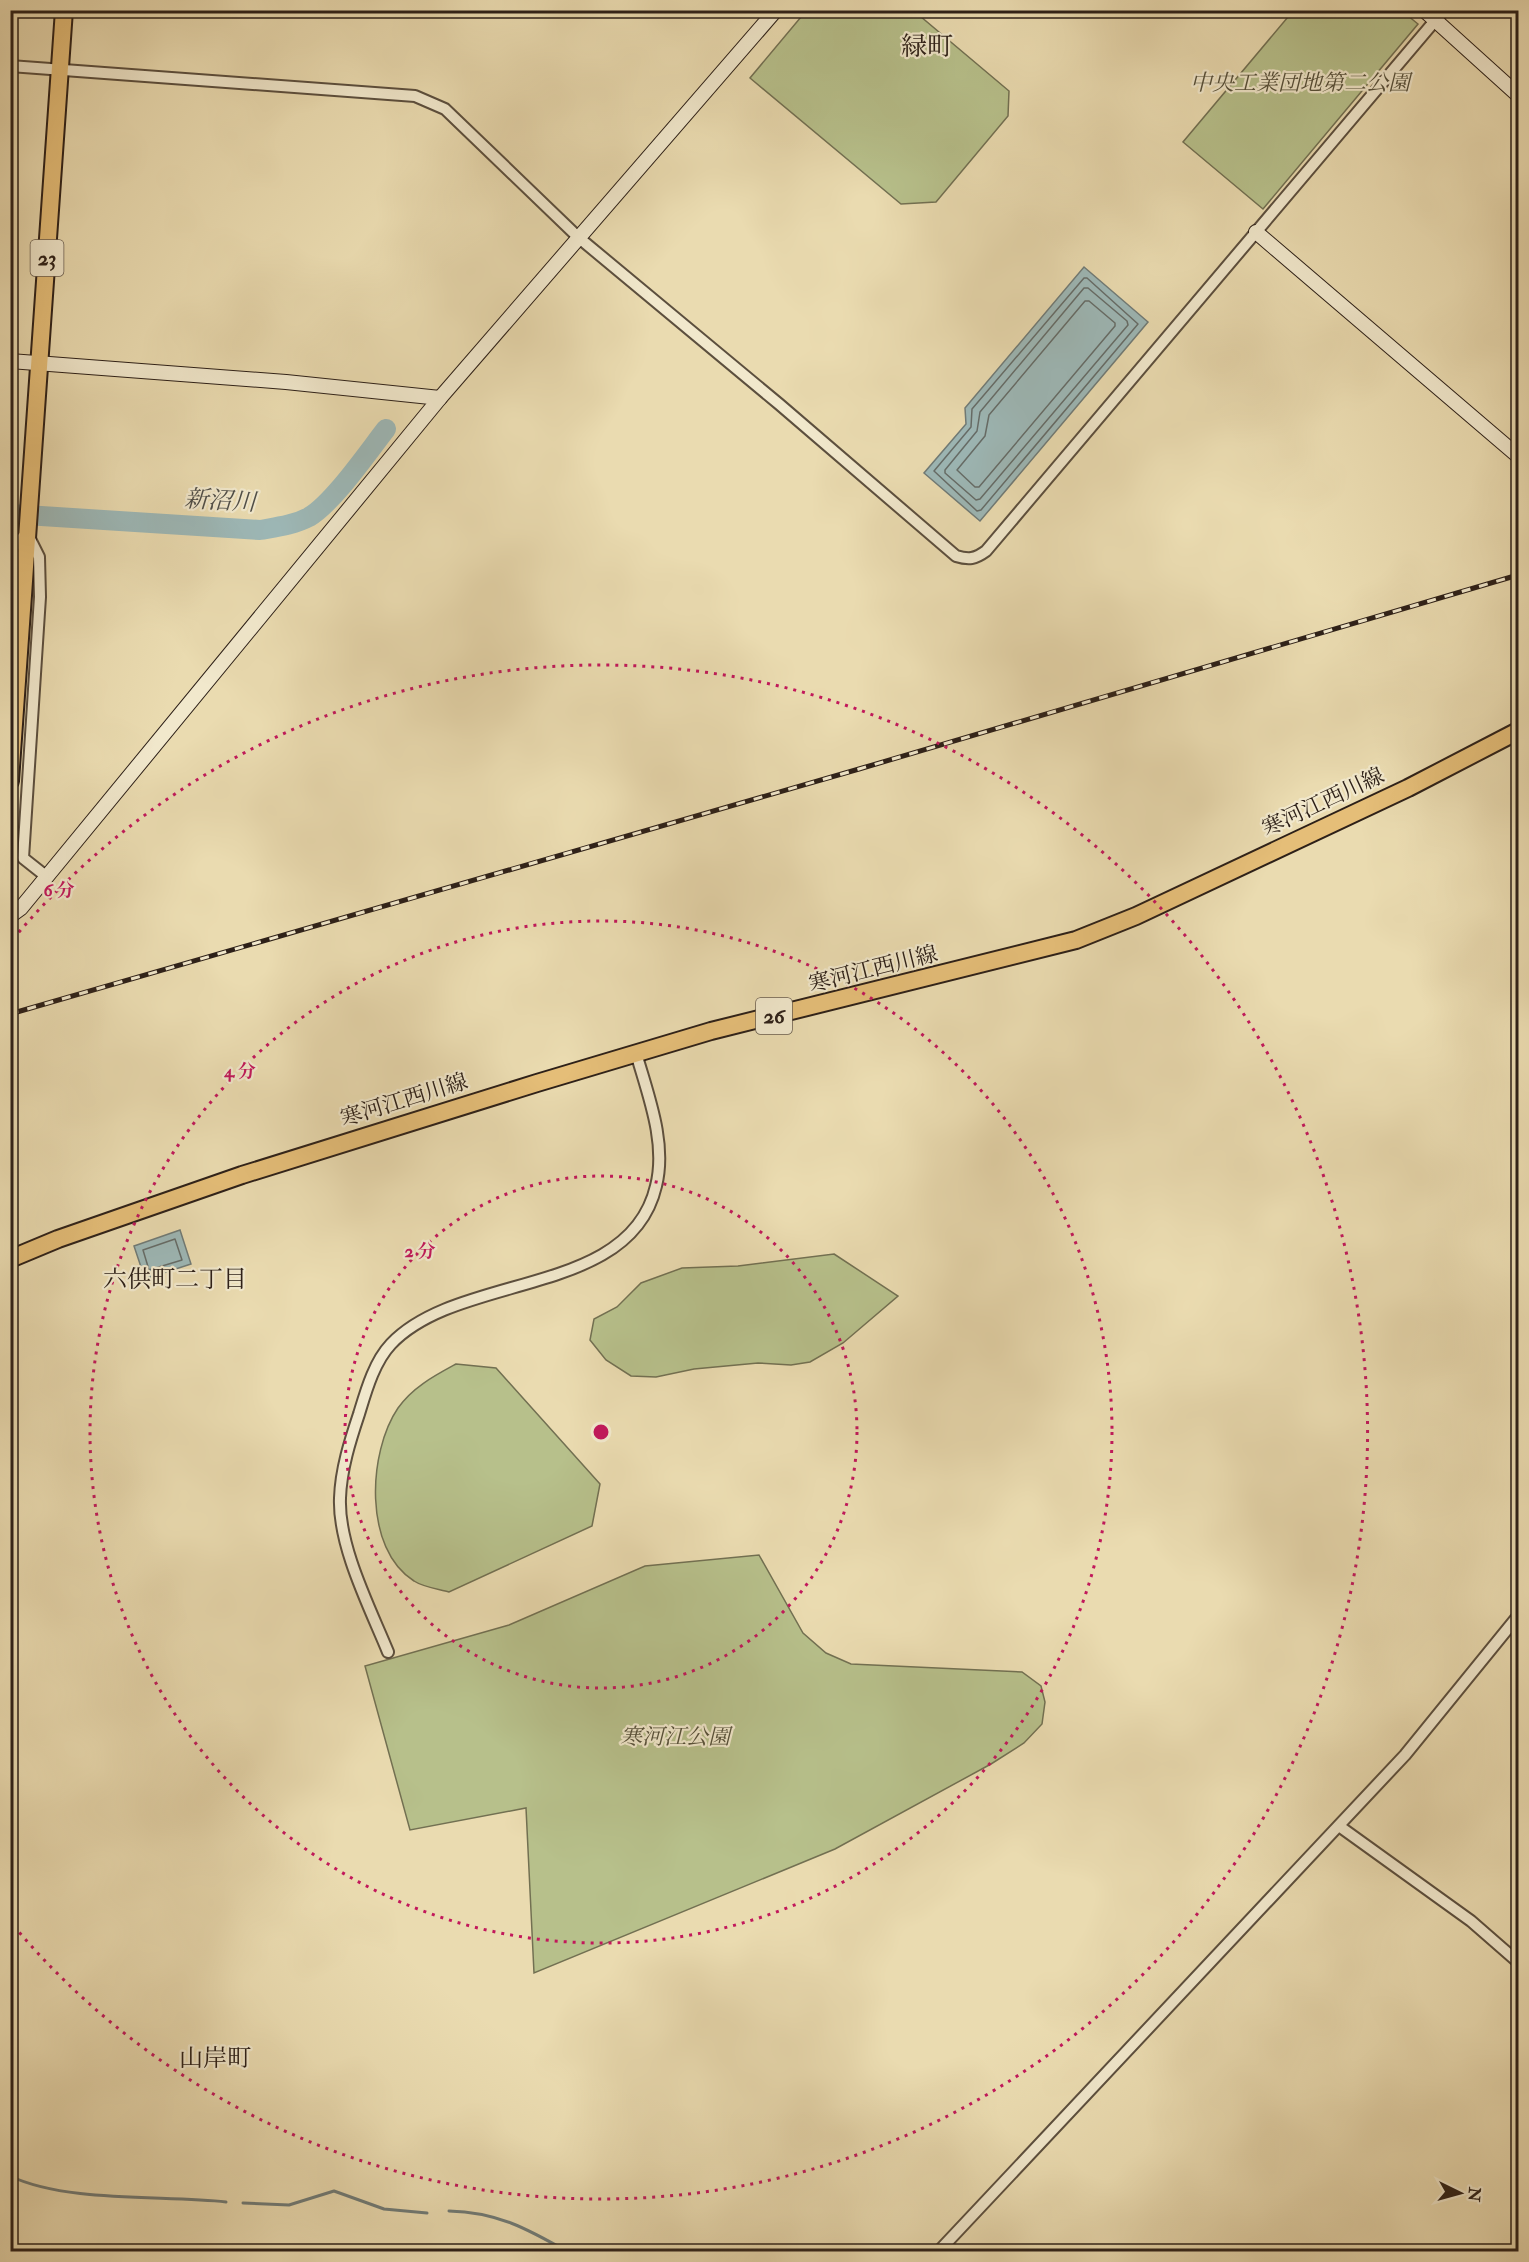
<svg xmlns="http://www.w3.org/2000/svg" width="1529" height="2262" viewBox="0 0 1529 2262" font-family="'IM FELL Double Pica','Noto Serif JP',serif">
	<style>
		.green { fill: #b7c08b; stroke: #727052; stroke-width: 1.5 }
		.water { fill: #9db8b7; stroke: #707b77; stroke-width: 1.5 }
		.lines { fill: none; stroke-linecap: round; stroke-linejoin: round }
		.shore { stroke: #656c68; stroke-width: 1.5 }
		.stream { stroke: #707b77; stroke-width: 3 }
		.river { stroke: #9db8b7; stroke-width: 20 }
		.street-casing { stroke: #5c4f3e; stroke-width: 14 }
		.secondary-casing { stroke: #2d2018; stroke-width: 16 }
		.primary-casing { stroke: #2d2018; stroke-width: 20 }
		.street { stroke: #f1e8cc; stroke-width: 10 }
		.secondary { stroke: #f1e8cc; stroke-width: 14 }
		.primary { stroke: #e5be78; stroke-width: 16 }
		.rail-casing { stroke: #2d2018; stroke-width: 5 }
		.rail { stroke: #f1e8cc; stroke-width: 3; stroke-dasharray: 9; stroke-linecap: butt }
		.ring { fill: none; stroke: #c2185b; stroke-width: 3; stroke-dasharray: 3 6 }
		.labels { text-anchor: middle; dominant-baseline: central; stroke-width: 4.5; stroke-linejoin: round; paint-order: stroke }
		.shield { fill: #f1e8cc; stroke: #685c4e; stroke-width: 1.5 }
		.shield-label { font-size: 21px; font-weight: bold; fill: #2d2018 }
		.park-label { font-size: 22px; font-style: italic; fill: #56503a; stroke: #f1e8cc }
		.street-label { font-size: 22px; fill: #2d2018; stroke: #f1e8cc }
		.water-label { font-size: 24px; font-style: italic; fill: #4f4e48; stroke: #f1e8cc }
		.neighbourhood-label { font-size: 24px; fill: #2d2018; stroke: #f1e8cc }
		.quarter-label { font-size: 26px; fill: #2d2018; stroke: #f1e8cc }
		.centre { fill: #c2185b; stroke: #f1e8cc; stroke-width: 3 }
		.ring-label { font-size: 18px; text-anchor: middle; font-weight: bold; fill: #c2185b; stroke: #f1e8cc; stroke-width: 4.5; stroke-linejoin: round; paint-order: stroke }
	</style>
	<rect width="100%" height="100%" fill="#eadbb0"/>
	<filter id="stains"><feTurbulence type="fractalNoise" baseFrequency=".00333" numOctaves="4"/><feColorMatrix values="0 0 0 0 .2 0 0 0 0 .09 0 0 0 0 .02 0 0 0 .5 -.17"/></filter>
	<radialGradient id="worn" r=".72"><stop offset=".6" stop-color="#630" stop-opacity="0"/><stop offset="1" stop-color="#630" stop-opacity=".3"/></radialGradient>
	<g class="green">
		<path d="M806 11H914L1009 91 1008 116 936 202 901 204 750 78Z"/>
		<path d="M1293 11H1402L1418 24 1263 209 1183 142Z"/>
		<path d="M834 1254 898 1296 843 1343 810 1362 791 1365 758 1363 694 1369 656 1377 631 1376 606 1360 590 1340 594 1319 617 1307 641 1283 682 1268 738 1266Z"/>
		<path d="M456 1364 496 1368 600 1484 592 1526 449 1592C438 1589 423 1587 414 1581 363 1549 368 1452 398 1408 413 1387 434 1376 456 1364Z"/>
		<path d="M759 1555 803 1633 826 1653 851 1664 1022 1672 1041 1686 1045 1702 1042 1724 1024 1743 991 1764 835 1849 534 1973 526 1808 410 1830 365 1666 509 1625 645 1566Z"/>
	</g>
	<g class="water">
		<path d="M1084 267 1148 322 980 521 924 473 966 424 965 408Z"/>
		<path d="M180 1230 191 1264 145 1279 134 1246Z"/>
	</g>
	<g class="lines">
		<g class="shore">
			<path d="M1084 278H1087L1138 324 981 510 977 511 934 471 971 427 972 409Z"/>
			<path d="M1084 288H1088L1127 321 1128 325 980 499 976 500 945 473V470L977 431 980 412Z"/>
			<path d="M1085 301H1089L1115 323V326L979 487H975L957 470 985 436 989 415Z"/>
			<path d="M175 1239 182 1260 149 1270 143 1250Z"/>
		</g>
		<g class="stream">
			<path d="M10 2176C67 2203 163 2195 226 2202"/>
			<path d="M243 2203 289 2205 334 2191 384 2209 427 2213"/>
			<path d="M449 2211C497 2212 528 2229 568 2252"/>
		</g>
		<path class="river" d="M10 514 260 530C277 527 294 525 309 517 333 503 368 452 386 429"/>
		<defs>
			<g id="street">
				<path d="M10 66 415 96 445 109 578 237 779 404 956 556C969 560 975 559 986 551L1444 10"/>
				<path d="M10 558 15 545 27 533 39 557 40 597 23 858 47 877"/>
				<path d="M388 1652C370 1608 338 1546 340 1498 341 1469 350 1441 359 1414 366 1391 374 1362 391 1344 459 1272 630 1298 656 1186 667 1143 648 1095 636 1053"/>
				<path d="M1339 1826 1471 1921 1518 1962"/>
				<path d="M938 2252 1405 1755 1518 1616"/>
			</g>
			<g id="secondary">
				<path d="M1424 10 1518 95"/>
				<path d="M1256 232 1518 456"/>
				<path d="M10 361 286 382 440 398"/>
				<path d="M10 916 21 908 440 398 776 10"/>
			</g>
			<g id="primary">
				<path d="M10 781 64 10"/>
				<path d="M10 1259 58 1239 242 1175 537 1083 711 1031 1076 940 1136 916 1408 788 1518 731"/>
			</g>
		</defs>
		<use href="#street" class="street-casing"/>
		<use href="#secondary" class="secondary-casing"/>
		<use href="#primary" class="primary-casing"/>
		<use href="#street" class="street"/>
		<use href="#secondary" class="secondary"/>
		<use href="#primary" class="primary"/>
		<defs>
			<path id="rail" d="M10 1014 859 769 1518 575"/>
		</defs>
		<use href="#rail" class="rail-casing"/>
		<use href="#rail" class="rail"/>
	</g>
	<g class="ring">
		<circle cx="601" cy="1432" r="256"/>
		<circle cx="601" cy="1432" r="511"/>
		<path d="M13 939A767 767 0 1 1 13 1925"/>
	</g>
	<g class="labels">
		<g class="shield">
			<rect x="30.5" y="240" width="33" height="36" rx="4.5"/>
			<rect x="756" y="998" width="36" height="36" rx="4.5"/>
		</g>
		<g class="shield-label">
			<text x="47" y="258">23</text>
			<text x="774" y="1016">26</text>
		</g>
		<g class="park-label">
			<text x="1300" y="83">中央工業団地第二公園</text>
			<text x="675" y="1737">寒河江公園</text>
		</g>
		<g class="street-label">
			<text transform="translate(1323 802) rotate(-25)">寒河江西川線</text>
			<text transform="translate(873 969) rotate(-14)">寒河江西川線</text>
			<text transform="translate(404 1100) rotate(-17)">寒河江西川線</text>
		</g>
		<g class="water-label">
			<text transform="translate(220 501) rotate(3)">新沼川</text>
		</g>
		<g class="neighbourhood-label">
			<text x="175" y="1279">六供町二丁目</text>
			<text x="215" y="2058">山岸町</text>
		</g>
		<g class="quarter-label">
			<text x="927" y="47">緑町</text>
		</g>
	</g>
	<circle cx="601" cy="1432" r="9" class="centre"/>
	<g class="ring-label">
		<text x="59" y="896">6 分</text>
		<text x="240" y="1077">4 分</text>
		<text x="420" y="1257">2 分</text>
	</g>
	<rect width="1529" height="2262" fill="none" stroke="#eadbb0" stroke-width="36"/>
	<rect x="12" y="12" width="1505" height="2238" fill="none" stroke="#2d2018" stroke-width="3"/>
	<rect x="18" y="18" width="1493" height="2226" fill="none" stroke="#2d2018" stroke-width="1.5"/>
	<g transform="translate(1460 2193) rotate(95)" stroke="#f1e8cc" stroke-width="4.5" paint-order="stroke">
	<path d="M0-4.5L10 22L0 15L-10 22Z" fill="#2d2018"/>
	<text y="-9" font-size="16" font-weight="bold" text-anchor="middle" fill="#2d2018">N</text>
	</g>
	<rect width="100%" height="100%" filter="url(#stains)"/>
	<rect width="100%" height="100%" fill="url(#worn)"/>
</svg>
